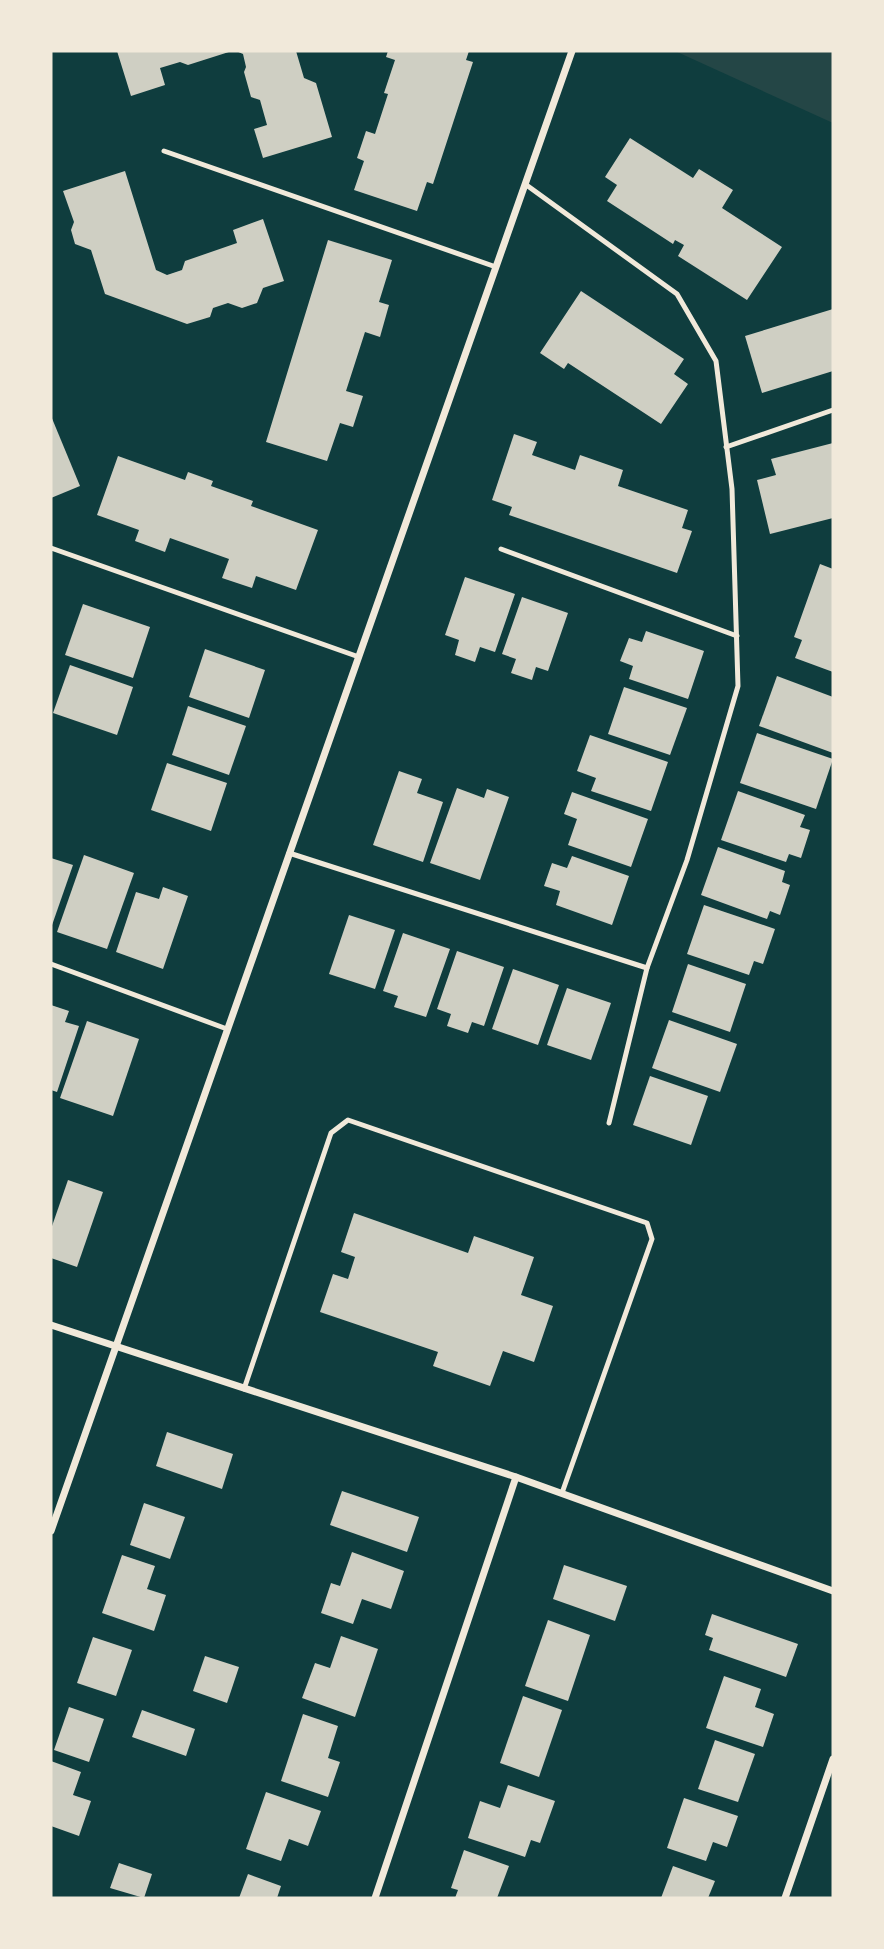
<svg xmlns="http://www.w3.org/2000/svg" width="884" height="1949" viewBox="0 0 884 1949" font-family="'Asap Condensed',sans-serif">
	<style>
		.green { fill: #244646 }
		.building { fill: #cfcfc3 }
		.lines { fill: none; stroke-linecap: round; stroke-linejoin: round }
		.service { stroke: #f1e9da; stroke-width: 5 }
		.minor { stroke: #f1e9da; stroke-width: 7 }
	</style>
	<rect width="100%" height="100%" fill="#0f3d3e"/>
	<path class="green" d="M675 51H833V123Z"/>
	<g class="building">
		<path d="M117 51H232L188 65 180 62 160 68 165 85 131 96Z"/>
		<path d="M236 51H296L304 78 316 83 332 137 263 158 254 129 267 125 260 100 251 97 244 72 246 67 243 54Z"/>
		<path d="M388 51H469L466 60 473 62 433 184 427 182 417 211 354 190 364 161 357 158 366 131 375 134 388 94 384 93 395 60 386 57Z"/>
		<path d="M630 138 693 178 699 169 733 190 722 208 782 247 747 300 678 256 684 245 675 240 673 244 607 201 617 185 605 177Z"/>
		<path d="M125 171 156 270 167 275 182 270 185 261 237 243 233 230 263 219 284 281 263 288 257 303 242 308 228 303 213 308 210 317 187 324 105 294 91 250 75 244 71 230 74 222 63 191Z"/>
		<path d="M328 240 392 260 379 302 389 305 380 337 365 332 346 391 363 396 353 427 340 423 327 461 266 442Z"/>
		<path d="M581 291 684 359 674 374 688 384 661 424 568 363 564 369 540 353Z"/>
		<path d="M833 309V371L762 393 745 336Z"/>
		<path d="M51 416 80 486 51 498Z"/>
		<path d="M514 434 537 442 532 455 575 470 580 455 623 470 618 486 688 510 682 528 692 531 677 573 509 515 512 507 492 500Z"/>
		<path d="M833 443V518L770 534 757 480 776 475 771 459Z"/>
		<path d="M118 456 185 480 188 472 213 481 211 486 253 501 251 506 318 530 296 590 256 576 252 588 222 578 229 559 170 538 165 552 135 541 139 530 97 515Z"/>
		<path d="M820 564 833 569V672L795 658 802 640 794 637Z"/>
		<path d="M465 577 515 594 495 652 480 647 475 662 455 655 459 640 445 635Z"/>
		<path d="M522 597 568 613 548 671 536 667 532 680 511 673 516 659 502 654Z"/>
		<path d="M83 604 150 627 133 678 65 655Z"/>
		<path d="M646 631 704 651 688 699 629 679 633 666 620 661 629 638 642 642Z"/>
		<path d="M205 649 265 670 249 718 189 697Z"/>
		<path d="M70 665 133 687 117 735 53 713Z"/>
		<path d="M777 676 833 697V753L759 726Z"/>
		<path d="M624 687 687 708 670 755 608 734Z"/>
		<path d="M188 706 246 726 229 775 172 755Z"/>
		<path d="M757 733 833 759 816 809 740 783Z"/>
		<path d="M590 735 668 762 651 811 591 791 596 778 577 771Z"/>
		<path d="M167 763 227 783 211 831 151 810Z"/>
		<path d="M399 771 422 779 417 793 443 802 423 862 373 845Z"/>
		<path d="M457 788 484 798 487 789 509 797 480 880 430 863Z"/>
		<path d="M738 791 805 815 800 827 810 830 801 858 789 854 786 862 721 840Z"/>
		<path d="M572 792 648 819 631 867 568 845 577 819 564 814Z"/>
		<path d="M718 847 785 871 782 882 790 885 780 915 770 911 767 919 701 895Z"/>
		<path d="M84 855 134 873 107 949 57 932Z"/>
		<path d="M572 856 629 876 612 925 556 905 560 891 544 886 552 863 567 868Z"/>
		<path d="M51 858 73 865 51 928Z"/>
		<path d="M163 887 188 896 163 969 116 952 136 892 159 899Z"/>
		<path d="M704 905 775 929 763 964 754 961 749 975 687 954Z"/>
		<path d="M349 915 395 930 375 989 329 974Z"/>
		<path d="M403 933 450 949 426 1017 394 1007 398 996 383 991Z"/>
		<path d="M457 951 504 967 484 1026 472 1022 468 1033 447 1026 451 1014 437 1009Z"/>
		<path d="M688 964 746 984 730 1032 672 1012Z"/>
		<path d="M513 969 559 985 538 1045 492 1029Z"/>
		<path d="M567 988 611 1003 591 1060 547 1045Z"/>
		<path d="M51 1005 69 1011 65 1022 79 1026 57 1092 51 1090Z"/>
		<path d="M669 1020 737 1044 720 1092 652 1068Z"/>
		<path d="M87 1021 139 1039 113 1116 60 1098Z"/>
		<path d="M650 1076 708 1096 691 1145 633 1125Z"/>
		<path d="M68 1180 103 1192 77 1267 51 1258V1229Z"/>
		<path d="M354 1213 468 1253 474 1236 534 1257 521 1295 553 1306 534 1362 503 1351 490 1386 433 1366 438 1352 320 1312 333 1274 348 1279 355 1257 341 1252Z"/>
		<path d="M167 1432 233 1454 222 1489 156 1466Z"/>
		<path d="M342 1491 419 1517 407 1552 330 1525Z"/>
		<path d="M144 1503 185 1517 170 1559 130 1545Z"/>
		<path d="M352 1552 404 1571 391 1609 362 1599 353 1624 321 1613 331 1583 340 1586Z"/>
		<path d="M122 1555 155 1566 147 1589 166 1595 154 1631 102 1613Z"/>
		<path d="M564 1565 627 1586 615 1621 553 1599Z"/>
		<path d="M712 1614 798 1644 786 1677 709 1650 713 1638 705 1635Z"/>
		<path d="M548 1620 590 1635 568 1701 525 1686Z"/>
		<path d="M341 1636 378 1649 355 1717 302 1698 315 1663 330 1668Z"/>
		<path d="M93 1637 132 1650 116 1696 77 1683Z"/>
		<path d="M205 1656 239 1667 227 1703 193 1691Z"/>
		<path d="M724 1676 761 1689 755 1707 774 1714 763 1747 706 1728Z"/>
		<path d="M523 1696 562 1710 539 1777 500 1763Z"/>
		<path d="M69 1707 104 1719 89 1762 54 1750Z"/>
		<path d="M142 1710 195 1729 186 1756 132 1737Z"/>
		<path d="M303 1714 338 1726 328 1758 340 1762 328 1797 281 1781Z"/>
		<path d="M715 1740 755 1754 738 1802 698 1789Z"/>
		<path d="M51 1761 81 1772 73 1795 91 1801 79 1836 51 1826Z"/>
		<path d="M508 1785 555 1801 540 1843 531 1840 525 1857 468 1838 480 1801 500 1808Z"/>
		<path d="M266 1792 321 1811 308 1846 289 1839 281 1861 246 1849Z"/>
		<path d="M684 1798 738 1816 727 1847 713 1842 706 1861 667 1848Z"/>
		<path d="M464 1850 509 1866 497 1898H455L458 1890 451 1888Z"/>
		<path d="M119 1863 152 1874 144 1898 110 1888Z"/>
		<path d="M673 1866 715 1881 708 1898H661Z"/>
		<path d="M248 1874 281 1886 277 1898H239Z"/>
	</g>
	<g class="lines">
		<g class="service">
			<path d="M164 151 496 267"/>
			<path d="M525 184 677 294 716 361 732 489 738 686 687 860 647 968 609 1123"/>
			<path d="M726 447 833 410"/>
			<path d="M51 548 359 657"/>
			<path d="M501 549 737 636"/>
			<path d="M289 853 647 968"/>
			<path d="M51 964 227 1029"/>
			<path d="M244 1389 331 1133 348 1120 647 1223 652 1239 562 1493"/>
		</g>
		<g class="minor">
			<path d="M51 1325 516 1477 833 1591"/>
			<path d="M51 1531 572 51"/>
			<path d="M375 1898 516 1477"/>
			<path d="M785 1898 833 1759"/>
		</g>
	</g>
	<rect width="884" height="1949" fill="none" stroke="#f1e9da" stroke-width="105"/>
</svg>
